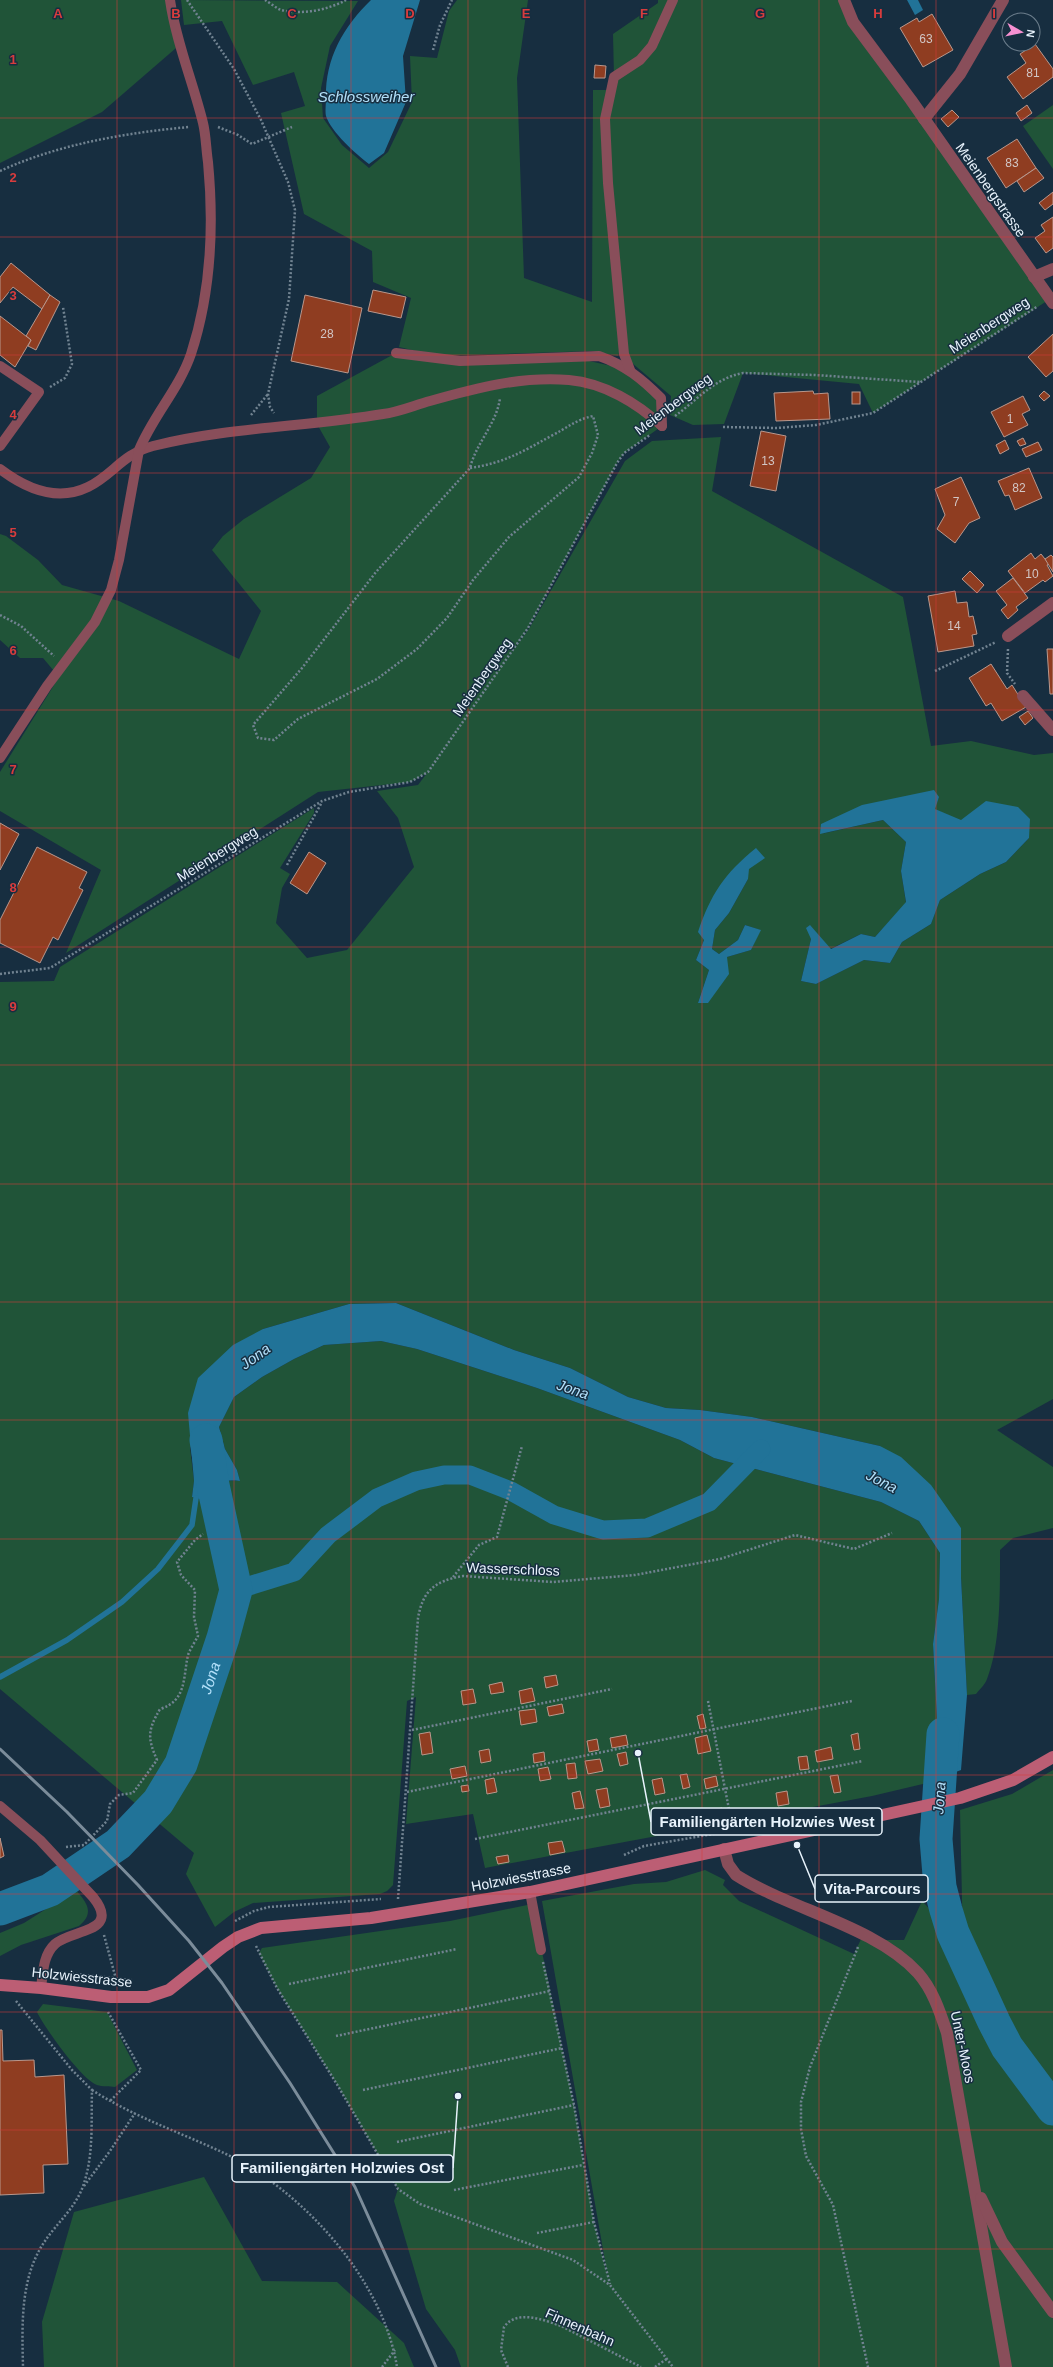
<svg xmlns="http://www.w3.org/2000/svg" width="1053" height="2367" viewBox="0 0 1053 2367" font-family="Helvetica,sans-serif">
	<style>
		.green { fill: #205438; fill-rule: evenodd }
		.water { fill: #217398 }
		.lines { fill: none; stroke-linecap: round; stroke-linejoin: round }
		.stream { stroke: #217398; stroke-width: 5.5 }
		.canal { stroke: #217398; stroke-width: 19 }
		.river { stroke: #217398; stroke-width: 33 }
		.building { fill: #8f3d21; stroke: #b9978c }
		.path { stroke: #718391; stroke-width: 2.5; stroke-dasharray: 2 2; stroke-linecap: butt }
		.lane { stroke: #894e5a; stroke-width: 10 }
		.street { stroke: #894e5a; stroke-width: 12 }
		.secondary { stroke: #bc5e74; stroke-width: 12 }
		.rail { stroke: #7b8c9a; stroke-width: 3 }
		.grid { fill: none; stroke: #d83c3d; stroke-width: 1; stroke-opacity: 0.55 }
		.labels { text-anchor: middle; dominant-baseline: central; stroke-width: 3; stroke-linejoin: round; paint-order: stroke }
		.number-label { font-size: 12px; fill: #d2c6c5 }
		.street-label { font-size: 14px; fill: #e8f3fc; stroke: #172e40 }
		.water-label { font-size: 15px; font-style: italic; fill: #b2e0fa; stroke: #172e40 }
		.grid-label { font-size: 13px; text-anchor: middle; font-weight: bold; fill: #d83c3d; stroke: #172e40; stroke-width: 3; stroke-linejoin: round; paint-order: stroke }
		.leader { fill: none; stroke: #e8f3fc; stroke-width: 1.5 }
		.callout-dot { fill: #e8f3fc; stroke: #172e40; stroke-width: 1.5 }
		.callout { fill: #172e40; stroke: #e8f3fc; stroke-width: 1.5 }
		.callout-label { font-size: 15px; text-anchor: middle; font-weight: bold; fill: #e8f3fc }
	</style>
	<rect width="100%" height="100%" fill="#172e40"/>
	<g class="green">
		<path d="M0 0H170L176 48 102 112 0 163Z"/>
		<path d="M181 0 358 1 330 46 321 88 323 118 342 145 369 168 388 152 412 102 410 56 437 58 449 11 457 0H528L517 78 524 278 592 302 593 90H610L614 77 613 34 658 3V0H844L1050 299 873 413 859 384 743 373 724 424 693 425 670 415 671 396 632 363 622 345 618 356 592 351 437 356 399 347 411 298 373 282 372 251 304 214 281 113 305 106 294 72 253 85 222 21 184 25Z"/>
		<path d="M1053 105V169L1023 126Z"/>
		<path d="M396 353 460 361 580 359 630 370 661 398 662 426 624 453 617 463 528 628 501 668 530 627 625 461 652 441 721 437 712 491 903 597 931 746 971 741 1034 755 1053 753V1399L997 1430 1053 1467V1528L1013 1538 1000 1550C1000 1588 1001 1644 987 1679 985 1685 979 1690 976 1694L967 1695 961 1577V1528L880 1446 752 1417 700 1410 666 1408 628 1397 570 1368 514 1350 396 1303 349 1304 263 1329 190 1448 194 1481 192 1497 200 1499C210 1483 222 1480 240 1481L237 1470 225 1449 219 1427 234 1397 262 1377 294 1359 324 1345 381 1341 417 1349 537 1388 680 1440 714 1458 881 1502 919 1521 940 1553 939 1599 933 1644 937 1719 927 1783 872 1796 485 1868 473 1814 406 1824 416 1697 407 1701 393 1885 387 1891 380 1894 253 1903 234 1912 215 1927 186 1874 194 1853 0 1689V982L54 981 60 967 314 808V813L280 868 290 874 282 888 276 923 307 958 347 950 414 867 398 818 377 791 418 785 427 773 410 782 318 792 66 953 101 870 0 811V772L59 677 43 658H20L0 640V534L6 536 38 560 62 585 119 601 239 659 261 611 212 550 223 536 244 519 311 478 330 447 317 424V396ZM939 797 934 809 961 821 1029 838 1006 862 980 874 940 900 931 924 902 942 890 963 864 960 816 984 801 981 811 939 830 949 861 934 875 937 906 903 901 871 906 842 883 820 821 834ZM756 849 748 869V879L729 913 715 930 712 949 719 954 738 940 745 925 760 930 751 950 727 957 698 1003 709 970 696 960 704 940Z"/>
		<path d="M1053 1770V2367H461L455 2350 426 2309 394 2201 398 2189 338 2086 277 1988 259 1953 262 1948 450 1921 532 1904 574 2105 594 2222 608 2278 542 1901 634 1884 666 1882 705 1870 725 1880 723 1885 739 1901 854 1954 863 1935 873 1940H904L922 1901 963 1944 960 1810 1012 1794Z"/>
		<path d="M76 1890C87 1903 95 1913 79 1926L21 1945 0 1956V1933L24 1923Z"/>
		<path d="M43 2004 107 2012 137 2070 115 2087C110 2086 102 2087 97 2085 82 2080 44 2027 37 2012Z"/>
		<path d="M204 2177 262 2281 337 2282 404 2343 414 2367H44L42 2322 74 2212Z"/>
	</g>
	<g class="water">
		<path d="M371 0H420L403 56 406 102 384 153 369 164C356 154 331 132 326 116 325 111 326 103 326 98 325 58 344 26 371 0Z"/>
		<path d="M907 0H918L923 10 915 15Z"/>
		<path d="M934 790 939 797 935 809 961 820 986 801 1018 807 1030 819 1029 838 1006 862 980 874 940 900 931 924 902 942 890 963 864 960 816 984 801 981 811 939 806 928 810 925 831 949 861 934 875 937 906 902 901 871 906 842 883 820 820 834 821 824 862 805Z"/>
		<path d="M756 848 765 858 749 869 748 879 729 913 715 930 712 949 719 954 738 940 745 925 761 930 751 950 727 957 729 974 708 1003H698L709 970 696 960 704 940 698 932C711 894 724 874 756 848Z"/>
		<path d="M396 1303 514 1350 570 1368 628 1397 666 1408 700 1410 752 1417 880 1446 901 1457 931 1485 961 1528V1577L967 1695 961 1770 927 1783 937 1719 933 1644 939 1599 940 1553 919 1521 881 1502 714 1458 680 1440 537 1388 417 1349 381 1341 324 1345 294 1359 262 1377 234 1397 219 1427 225 1449 237 1470 240 1481C222 1479 209 1483 200 1499L192 1497 194 1481 188 1413 198 1378 233 1345 263 1329 349 1304Z"/>
	</g>
	<g class="lines">
		<path class="stream" d="M0 1677 67 1640 122 1602 158 1569 192 1525 196 1498"/>
		<path class="canal" d="M236 1590 294 1572 328 1535 377 1498 416 1481 444 1475H470L511 1491 554 1515 603 1530 647 1528 709 1502 761 1449"/>
		<g class="river">
			<path d="M943 1734 936 1839 940 1887 946 1910 953 1933 994 2022 1007 2047 1053 2109"/>
			<path id="s1" d="M0 1909 50 1890 118 1844 158 1802 181 1764 223 1638 236 1590 213 1485 206 1440"/>
		</g>
	</g>
	<g class="building">
		<path d="M932 14 953 50 923 67 900 28 917 18 919 22Z"/>
		<path d="M1035 44 1053 69V77L1023 99 1007 77 1026 63 1020 54Z"/>
		<path d="M595 65 606 66 605 78H594Z"/>
		<path d="M1027 105 1032 113 1021 121 1016 113Z"/>
		<path d="M952 110 959 117 948 127 941 119Z"/>
		<path d="M1017 139 1036 168 1006 188 987 158Z"/>
		<path d="M1036 168 1044 178 1024 192 1017 181Z"/>
		<path d="M1053 192V204L1045 210 1039 203Z"/>
		<path d="M1053 217V248L1046 253 1035 238 1045 231 1041 225Z"/>
		<path d="M11 263 50 295 42 309 13 287 0 303V277Z"/>
		<path d="M373 290 406 297 401 318 368 311Z"/>
		<path d="M50 295 60 302 36 350 28 346 31 340 26 336Z"/>
		<path d="M305 295 362 308 348 373 291 361Z"/>
		<path d="M0 316 31 340 15 367 0 355Z"/>
		<path d="M1053 334V371L1046 377 1028 357Z"/>
		<path d="M813 391 814 394 828 393 830 419 776 421 774 393Z"/>
		<path d="M1044 391 1050 396 1044 401 1039 396Z"/>
		<rect x="852" y="392" width="8" height="12"/>
		<path d="M1023 396 1030 410 1022 414 1028 425 1004 437 991 412Z"/>
		<path d="M761 431 786 436 776 491 750 486Z"/>
		<path d="M1023 438 1026 444 1020 446 1017 441Z"/>
		<path d="M1005 440 1009 449 1000 454 996 445Z"/>
		<path d="M1038 442 1042 450 1026 457 1022 449Z"/>
		<path d="M1029 468 1042 498 1015 510 1009 495 1005 496 998 481Z"/>
		<path d="M961 477 980 518 969 523 955 543 937 529 945 515 935 489Z"/>
		<path d="M1031 553 1035 559 1041 554 1049 564 1047 565 1053 576 1045 582 1043 580 1025 593 1008 571Z"/>
		<path d="M1051 555 1053 557V572L1045 559Z"/>
		<path d="M970 571 984 585 977 593 962 579Z"/>
		<path d="M1013 578 1028 598 1016 607 1018 610 1008 619 1001 610 1007 605 996 591Z"/>
		<path d="M955 591 957 603 967 602 969 617 973 616 977 634 972 635 974 646 938 652 928 596Z"/>
		<path d="M1047 649H1053V694H1050Z"/>
		<path d="M991 664 1007 689 1012 685 1026 707 1002 721 991 703 986 706 969 678Z"/>
		<path d="M1028 711 1033 718 1025 725 1019 717Z"/>
		<path d="M0 823 19 834 0 870Z"/>
		<path d="M37 847 87 872 79 888 83 890 58 940 53 937 40 963 0 943V920Z"/>
		<path d="M309 852 326 863 307 894 290 883Z"/>
		<path d="M556 1675 558 1685 546 1688 544 1677Z"/>
		<path d="M502 1682 504 1692 491 1694 489 1685Z"/>
		<path d="M532 1688 535 1701 521 1704 519 1691Z"/>
		<path d="M473 1689 476 1703 463 1705 461 1691Z"/>
		<path d="M562 1704 564 1713 549 1716 547 1707Z"/>
		<path d="M535 1709 537 1722 521 1725 519 1711Z"/>
		<path d="M703 1714 706 1728 700 1729 697 1716Z"/>
		<path d="M430 1732 433 1753 422 1755 419 1734Z"/>
		<path d="M858 1733 860 1749 854 1750 851 1735Z"/>
		<path d="M626 1735 628 1745 612 1748 610 1738Z"/>
		<path d="M707 1735 711 1751 698 1754 695 1738Z"/>
		<path d="M597 1739 599 1750 589 1752 587 1741Z"/>
		<path d="M831 1747 833 1759 817 1762 815 1751Z"/>
		<path d="M489 1749 491 1761 481 1763 479 1751Z"/>
		<path d="M544 1752 545 1761 534 1763 533 1754Z"/>
		<path d="M626 1752 628 1764 620 1766 617 1754Z"/>
		<path d="M807 1756 809 1769 800 1770 798 1757Z"/>
		<path d="M600 1759 603 1771 588 1774 585 1761Z"/>
		<path d="M575 1763 577 1778 568 1779 566 1764Z"/>
		<path d="M465 1766 467 1776 452 1779 450 1769Z"/>
		<path d="M548 1767 551 1779 540 1781 538 1769Z"/>
		<path d="M687 1774 690 1787 683 1789 680 1775Z"/>
		<path d="M838 1775 841 1792 834 1793 830 1776Z"/>
		<path d="M716 1776 718 1786 706 1789 704 1779Z"/>
		<path d="M494 1778 497 1792 487 1794 485 1780Z"/>
		<path d="M662 1778 665 1793 655 1795 652 1780Z"/>
		<path d="M468 1785 469 1791 462 1792 461 1786Z"/>
		<path d="M607 1788 610 1806 600 1808 596 1790Z"/>
		<path d="M580 1791 584 1808 575 1809 572 1793Z"/>
		<path d="M787 1791 789 1804 778 1806 776 1793Z"/>
		<path d="M722 1808 724 1820 714 1822 711 1810Z"/>
		<path d="M0 1838 4 1856 0 1858Z"/>
		<path d="M562 1841 565 1852 550 1855 548 1843Z"/>
		<path d="M508 1855 509 1862 498 1864 496 1857Z"/>
		<path d="M0 2030H2L3 2061 34 2060 35 2077 64 2075 68 2164 43 2165 44 2193 0 2195Z"/>
	</g>
	<g class="lines">
		<g class="path">
			<path d="M187 0 234 69 261 120 288 182 295 210 289 299 268 394 270 407 274 413"/>
			<path d="M265 0C270 3 276 8 281 10 302 15 328 10 346 0"/>
			<path d="M433 50 440 25 452 0"/>
			<path d="M218 127 238 135 252 144 292 127"/>
			<path d="M0 171C59 144 125 133 189 127"/>
			<path d="M50 387 65 378 72 364 63 307"/>
			<path d="M251 415 268 394"/>
			<path d="M675 416C697 400 715 378 743 373L815 375 920 382"/>
			<path d="M723 427 777 428 816 425 873 413 1038 306"/>
			<path d="M470 468C504 463 522 452 551 436 567 428 575 420 593 416L598 435 592 453 579 477 509 537 473 580 447 618 417 649 377 679 298 719 274 740 258 738 253 725 302 668 376 572 470 468C476 443 497 423 500 398"/>
			<path d="M0 615 21 626 54 656"/>
			<path d="M1008 649 1007 673 1015 684"/>
			<path d="M935 671 996 642"/>
			<path d="M287 865 322 802"/>
			<path d="M0 974 50 968 322 801 349 792 410 782 428 772 528 628 617 463 624 453 650 435"/>
			<path d="M453 1577 479 1545 497 1537 522 1446"/>
			<path d="M708 1701 733 1830"/>
			<path d="M412 1730 612 1689"/>
			<path d="M407 1792 852 1701"/>
			<path d="M475 1839 863 1761"/>
			<path d="M66 1847 84 1845 107 1821 110 1804 119 1795 133 1793 157 1760C147 1737 148 1730 160 1709 187 1701 183 1677 188 1655 190 1649 195 1642 198 1636L194 1617 195 1590 181 1575 177 1562 195 1540 203 1534"/>
			<path d="M624 1855 644 1846 736 1830"/>
			<path d="M514 1878 560 1868"/>
			<path d="M398 1899 418 1618C423 1590 435 1581 463 1576L553 1582 635 1575 720 1559 795 1535 854 1549 892 1533"/>
			<path d="M235 1921 254 1911 269 1907 381 1899"/>
			<path d="M104 1935 116 1979"/>
			<path d="M256 1946 277 1988 338 2086 398 2189 420 2204 573 2260 610 2285 673 2367"/>
			<path d="M858 1947 810 2067 801 2102V2129L806 2156 833 2205 868 2367"/>
			<path d="M543 1962 574 2105 594 2222 610 2284"/>
			<path d="M56 1972 132 1980"/>
			<path d="M289 1984 457 1949"/>
			<path d="M16 2001 72 2070 92 2090C91 2121 94 2156 83 2186 76 2207 57 2223 45 2241 20 2277 22 2324 23 2367"/>
			<path d="M108 2012 141 2070 110 2101"/>
			<path d="M336 2036 550 1991"/>
			<path d="M92 2090C134 2117 182 2133 226 2154 304 2192 383 2280 397 2367"/>
			<path d="M363 2090 562 2048"/>
			<path d="M397 2142 574 2105"/>
			<path d="M84 2186 110 2151 135 2113"/>
			<path d="M454 2190 583 2165"/>
			<path d="M537 2233 594 2222"/>
			<path d="M382 2367 395 2350"/>
			<path d="M508 2367 501 2350 504 2327C517 2309 544 2320 561 2326L641 2367"/>
			<path d="M655 2367 668 2358"/>
		</g>
		<g class="lane">
			<path d="M396 353 460 361 599 356C625 365 642 379 661 398L662 426"/>
			<path d="M0 366 39 392 0 446"/>
			<path d="M630 370 624 354 608 183 605 119 614 77 640 60 652 46 673 0"/>
			<path d="M0 469C25 488 57 502 88 487 113 475 122 454 153 446 228 427 306 427 383 414 399 412 415 405 430 401 476 388 521 376 569 380 604 383 637 403 662 426"/>
			<path d="M0 758 47 686 95 622 111 590 119 560 139 450C153 416 179 389 191 354 211 293 214 226 208 162 206 149 206 135 203 123 193 82 176 42 170 0"/>
			<path d="M0 1806 40 1840 93 1897C122 1933 71 1929 55 1944 43 1955 43 1973 41 1988"/>
			<path d="M530 1892 541 1950"/>
		</g>
		<g class="street">
			<path d="M844 0 853 22 911 100 1053 303"/>
			<path d="M924 119 960 74 1003 0"/>
			<path d="M1034 277 1053 269"/>
			<path d="M1008 636 1053 603"/>
			<path d="M1023 696 1053 730"/>
			<path d="M724 1849 728 1864 736 1875C789 1909 875 1926 918 1973 933 1990 940 2012 947 2033L1006 2367"/>
			<path d="M981 2198 1002 2242 1053 2312"/>
		</g>
		<path class="secondary" d="M0 1985 41 1988 111 1997H148L169 1990 223 1947 238 1937 261 1928 371 1918 530 1892 960 1798 1013 1780 1053 1757"/>
		<path class="rail" d="M0 1749 67 1812 138 1885 189 1941 222 1983 290 2083 355 2187 436 2367"/>
	</g>
	<path class="grid" d="M117 0V2367M234 0V2367M351 0V2367M468 0V2367M585 0V2367M702 0V2367M819 0V2367M936 0V2367M0 118H1053M0 237H1053M0 355H1053M0 473H1053M0 592H1053M0 710H1053M0 828H1053M0 947H1053M0 1065H1053M0 1184H1053M0 1302H1053M0 1420H1053M0 1539H1053M0 1657H1053M0 1775H1053M0 1894H1053M0 2012H1053M0 2130H1053M0 2249H1053"/>
	<g class="labels">
		<g class="number-label">
			<text x="926" y="39">63</text>
			<text x="1033" y="73">81</text>
			<text x="1012" y="163">83</text>
			<text x="327" y="334">28</text>
			<text x="1010" y="419">1</text>
			<text x="768" y="461">13</text>
			<text x="1019" y="488">82</text>
			<text x="956" y="502">7</text>
			<text x="1032" y="574">10</text>
			<text x="954" y="626">14</text>
		</g>
		<g class="street-label">
			<text transform="translate(991 190) rotate(55)">Meienbergstrasse</text>
			<text transform="translate(989 325) rotate(-33)">Meienbergweg</text>
			<text transform="translate(673 404) rotate(-37)">Meienbergweg</text>
			<text transform="translate(482 677) rotate(-55)">Meienbergweg</text>
			<text transform="translate(217 854) rotate(-32)">Meienbergweg</text>
			<text transform="translate(513 1569) rotate(2)">Wasserschloss</text>
			<text transform="translate(521 1877) rotate(-11)">Holzwiesstrasse</text>
			<text transform="translate(82 1977) rotate(6)">Holzwiesstrasse</text>
			<text transform="translate(963 2047) rotate(78)">Unter-Moos</text>
			<text transform="translate(580 2327) rotate(24)">Finnenbahn</text>
		</g>
		<g class="water-label">
			<text x="366" y="96">Schlossweiher</text>
			<text transform="translate(255 1356) rotate(-36)">Jona</text>
			<text transform="translate(573 1389) rotate(19)">Jona</text>
			<text transform="translate(882 1481) rotate(27)">Jona</text>
			<text stroke="none"><textPath href="#s1" startOffset="329">Jona</textPath></text>
			<text transform="translate(939 1798) rotate(-86)">Jona</text>
		</g>
	</g>
	<g class="grid-label">
		<text x="58" y="18">A</text>
		<text x="176" y="18">B</text>
		<text x="292" y="18">C</text>
		<text x="410" y="18">D</text>
		<text x="526" y="18">E</text>
		<text x="644" y="18">F</text>
		<text x="760" y="18">G</text>
		<text x="878" y="18">H</text>
		<text x="994" y="18">I</text>
		<text x="13" y="64">1</text>
		<text x="13" y="182">2</text>
		<text x="13" y="300">3</text>
		<text x="13" y="419">4</text>
		<text x="13" y="537">5</text>
		<text x="13" y="655">6</text>
		<text x="13" y="774">7</text>
		<text x="13" y="892">8</text>
		<text x="13" y="1011">9</text>
	</g>
	<path class="leader" d="M638 1753L651 1822M797 1845L815 1889M458 2096L453 2168"/>
	<g class="callout-dot">
		<circle cx="638" cy="1753" r="4"/>
		<circle cx="797" cy="1845" r="4"/>
		<circle cx="458" cy="2096" r="4"/>
	</g>
	<g class="callout">
		<rect x="651" y="1808" width="231" height="27" rx="4"/>
		<rect x="815" y="1875" width="113" height="27" rx="4"/>
		<rect x="232" y="2155" width="221" height="27" rx="4"/>
	</g>
	<g class="callout-label">
		<text x="767" y="1827">Familiengärten Holzwies West</text>
		<text x="872" y="1894">Vita-Parcours</text>
		<text x="342" y="2173">Familiengärten Holzwies Ost</text>
	</g>
	<g transform="translate(1021 32) rotate(99)"><circle r="19" fill="#172e40" stroke="#6b7d8b"/>
	<path d="M0-3L7 15L0 10L-7 15Z" fill="#f690d1"/>
	<text y="-6" font-size="11" font-weight="bold" text-anchor="middle" fill="#e8f3fc">N</text>
	</g>
</svg>
